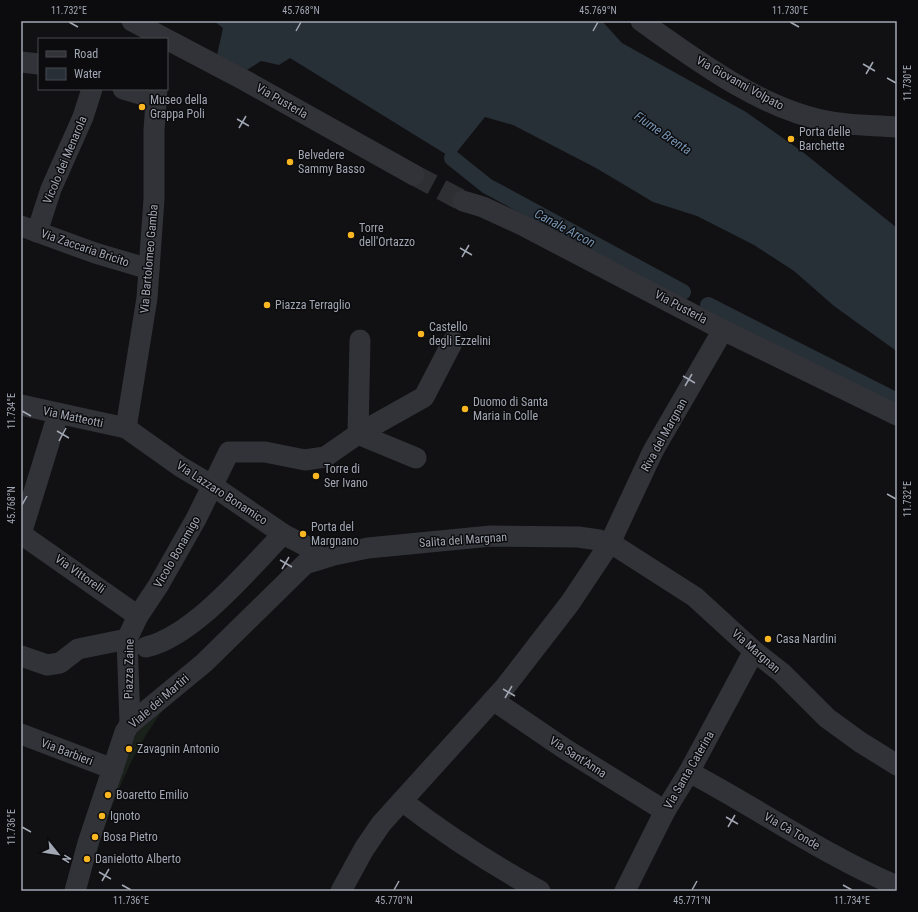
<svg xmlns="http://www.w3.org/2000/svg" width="918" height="912" viewBox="0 0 918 912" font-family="'Roboto Condensed',sans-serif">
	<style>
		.green { fill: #19211a }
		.water { fill: #272f37 }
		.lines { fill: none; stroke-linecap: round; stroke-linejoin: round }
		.canal { stroke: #272f37; stroke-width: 16 }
		.minor-tunnel { stroke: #2e2f33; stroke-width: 21; stroke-dasharray: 21 10; stroke-linecap: butt }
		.minor { stroke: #323338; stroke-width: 21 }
		.ticks { fill: none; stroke: #a2a7b4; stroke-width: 1.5 }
		.poi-dot { fill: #fab722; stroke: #0c0c0e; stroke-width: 1.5 }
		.labels { text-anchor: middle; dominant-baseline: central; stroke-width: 3; stroke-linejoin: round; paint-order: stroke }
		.street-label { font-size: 12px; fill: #a2a7b4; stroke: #0c0c0e }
		.poi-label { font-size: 12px; fill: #a2a7b4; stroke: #0c0c0e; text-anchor: start }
		.water-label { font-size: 13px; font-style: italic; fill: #7694b2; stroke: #0c0c0e }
		.neatline { fill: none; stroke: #a2a7b4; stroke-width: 1.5 }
		.ticks-label { font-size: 10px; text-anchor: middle; fill: #a2a7b4 }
	</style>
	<rect width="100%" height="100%" fill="#111113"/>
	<path class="green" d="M165 707C124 761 103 826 86 891H80L130 745 140 728Z"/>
	<path class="water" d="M214 21H602L622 43 746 112 804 153 897 228V353L895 350 834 306 794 271 754 245 697 216 653 202 596 168 513 125 485 117 452 158 290 58 279 65 261 61 247 70 217 55 223 28Z"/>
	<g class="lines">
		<g class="canal">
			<path d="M452 158 487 186 683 292"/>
			<path d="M708 305 897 401"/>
		</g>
		<path class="minor-tunnel" d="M414 175 463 201"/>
		<g class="minor">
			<path d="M132 21 246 81 414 175"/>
			<path d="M641 21C695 59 761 109 827 121 850 126 874 125 897 127"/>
			<path d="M21 62 39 64"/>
			<path d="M123 89 157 99"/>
			<path d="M463 201 483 207 522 225 723 330 897 415"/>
			<path d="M21 226 95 253 149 269"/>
			<path d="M37 232 51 189 83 117 92 89"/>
			<path d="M21 405 126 428 181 467 213 486 283 534 304 545 314 552 317 560"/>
			<path d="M126 428 147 298 154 199V130L157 89"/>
			<path d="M358 434 424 397 453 341"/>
			<path d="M358 434 360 340"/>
			<path d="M21 534 138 616"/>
			<path d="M21 534 58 414"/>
			<path d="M146 647C194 636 249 569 283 534"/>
			<path d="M21 656 47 665 60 663 78 649 127 639"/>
			<path d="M493 700 565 749 665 811"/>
			<path d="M130 724 127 639 138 616 158 586 196 519 229 452H265L305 460 325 457 358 434 416 458"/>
			<path d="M21 734 113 769"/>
			<path d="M689 772C759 809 824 855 897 886"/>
			<path d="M402 801C446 835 491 864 540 891"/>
			<path d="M75 891 88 843 125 732 130 724 204 663 305 564 334 555 368 548 491 536 578 537 599 540 617 547 695 597 754 651 782 673 827 718 860 742 897 765"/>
			<path d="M341 891 364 849 381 824 505 687 570 603 610 543 653 451 723 330"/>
			<path d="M625 891 665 811 689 772 754 651"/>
		</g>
	</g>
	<path class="ticks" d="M69 22 78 27M790 22 799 27M296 31 301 22M593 31 598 22M863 64 875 71M866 74 873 62M887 78 896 83M237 119 249 126M239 128 246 116M460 248 472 255M462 257 469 245M683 376 695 383M685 386 692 374M22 411 31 416M57 431 69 438M59 441 66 428M887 494 896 499M22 505 27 496M280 560 292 567M282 569 289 557M503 689 515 696M505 698 512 686M726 817 738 824M22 827 31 832M728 827 735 815M99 872 111 879M102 881 109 869M122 885 131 890M843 885 852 890M394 890 399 881M692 890 697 881"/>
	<g class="poi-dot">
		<circle cx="142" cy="107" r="4"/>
		<circle cx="791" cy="139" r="4"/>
		<circle cx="290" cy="162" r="4"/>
		<circle cx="351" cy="235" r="4"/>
		<circle cx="267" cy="305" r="4"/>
		<circle cx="421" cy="334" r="4"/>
		<circle cx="465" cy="409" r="4"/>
		<circle cx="316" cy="476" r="4"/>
		<circle cx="303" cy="534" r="4"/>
		<circle cx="768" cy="639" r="4"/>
		<circle cx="129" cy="749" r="4"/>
		<circle cx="108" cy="795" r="4"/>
		<circle cx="102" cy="816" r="4"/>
		<circle cx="95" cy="837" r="4"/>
		<circle cx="87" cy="859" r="4"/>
	</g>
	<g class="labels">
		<g class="street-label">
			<text transform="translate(740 83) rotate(29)">Via Giovanni Volpato</text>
			<text transform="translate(282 101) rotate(30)">Via Pusterla</text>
			<text transform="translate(65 160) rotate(-67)">Vicolo dei Menarola</text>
			<text transform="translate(85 248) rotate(19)">Via Zaccaria Bricito</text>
			<text transform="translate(149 259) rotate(-85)">Via Bartolomeo Gamba</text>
			<text transform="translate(681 307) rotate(28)">Via Pusterla</text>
			<text transform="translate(73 417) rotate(12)">Via Matteotti</text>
			<text transform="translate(664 435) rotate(-61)">Riva del Margnan</text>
			<text transform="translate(222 493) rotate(33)">Via Lazzaro Bonamico</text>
			<text transform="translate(463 540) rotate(-4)">Salita del Margnan</text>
			<text transform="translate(177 552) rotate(-60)">Vicolo Bonamigo</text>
			<text transform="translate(80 574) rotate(35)">Via Vittorelli</text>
			<text transform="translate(756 651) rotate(41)">Via Margnan</text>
			<text transform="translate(129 669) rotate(-89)">Piazza Zaine</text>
			<text transform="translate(159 701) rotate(-41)">Viale dei Martiri</text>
			<text transform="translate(67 752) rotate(21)">Via Barbieri</text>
			<text transform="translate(578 757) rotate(33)">Via Sant'Anna</text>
			<text transform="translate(689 770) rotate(-60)">Via Santa Caterina</text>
			<text transform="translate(792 831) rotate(30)">Via Cà Tonde</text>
		</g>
		<g class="poi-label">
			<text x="150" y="100">Museo della<tspan x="150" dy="14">Grappa Poli</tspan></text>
			<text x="799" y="132">Porta delle<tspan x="799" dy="14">Barchette</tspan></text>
			<text x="298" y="155">Belvedere<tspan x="298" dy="14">Sammy Basso</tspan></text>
			<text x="359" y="228">Torre<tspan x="359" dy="14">dell'Ortazzo</tspan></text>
			<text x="275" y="305">Piazza Terraglio</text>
			<text x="429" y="327">Castello<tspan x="429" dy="14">degli Ezzelini</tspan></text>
			<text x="473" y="402">Duomo di Santa<tspan x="473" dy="14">Maria in Colle</tspan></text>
			<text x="324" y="469">Torre di<tspan x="324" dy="14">Ser Ivano</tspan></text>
			<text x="311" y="527">Porta del<tspan x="311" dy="14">Margnano</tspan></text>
			<text x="776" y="639">Casa Nardini</text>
			<text x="137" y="749">Zavagnin Antonio</text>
			<text x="116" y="795">Boaretto Emilio</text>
			<text x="110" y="816">Ignoto</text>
			<text x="103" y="837">Bosa Pietro</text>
			<text x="95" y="859">Danielotto Alberto</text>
		</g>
		<g class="water-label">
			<text transform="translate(663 133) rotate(34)">Fiume Brenta</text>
			<text transform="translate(565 228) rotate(28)">Canale Arcon</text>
		</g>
	</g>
	<rect width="918" height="912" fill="none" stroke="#0c0c0e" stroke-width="44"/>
	<rect x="38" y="38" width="130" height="52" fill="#0c0c0e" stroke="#484a50"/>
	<rect x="46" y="51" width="20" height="6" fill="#323338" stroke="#484a50"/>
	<text x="74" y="58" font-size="12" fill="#a2a7b4">Road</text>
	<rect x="46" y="68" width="20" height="12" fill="#272f37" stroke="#484a50"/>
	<text x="74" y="78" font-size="12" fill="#a2a7b4">Water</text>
	<g transform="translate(58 854) rotate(120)" stroke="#0c0c0e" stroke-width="3" paint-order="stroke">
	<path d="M0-3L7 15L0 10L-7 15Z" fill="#a2a7b4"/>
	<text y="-6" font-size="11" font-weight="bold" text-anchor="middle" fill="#a2a7b4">N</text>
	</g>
	<rect x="22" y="22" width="874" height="868" class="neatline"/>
	<g class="ticks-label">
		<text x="69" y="14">11.732°E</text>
		<text x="301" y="14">45.768°N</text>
		<text x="598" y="14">45.769°N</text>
		<text x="790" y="14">11.730°E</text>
		<text transform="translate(907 83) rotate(-90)" y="4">11.730°E</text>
		<text transform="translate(11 411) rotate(-90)" y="4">11.734°E</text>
		<text transform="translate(907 499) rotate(-90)" y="4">11.732°E</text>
		<text transform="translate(11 505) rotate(-90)" y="4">45.768°N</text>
		<text transform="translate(11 827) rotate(-90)" y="4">11.736°E</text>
		<text x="131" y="904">11.736°E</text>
		<text x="394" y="904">45.770°N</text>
		<text x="692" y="904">45.771°N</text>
		<text x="852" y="904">11.734°E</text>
	</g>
</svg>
